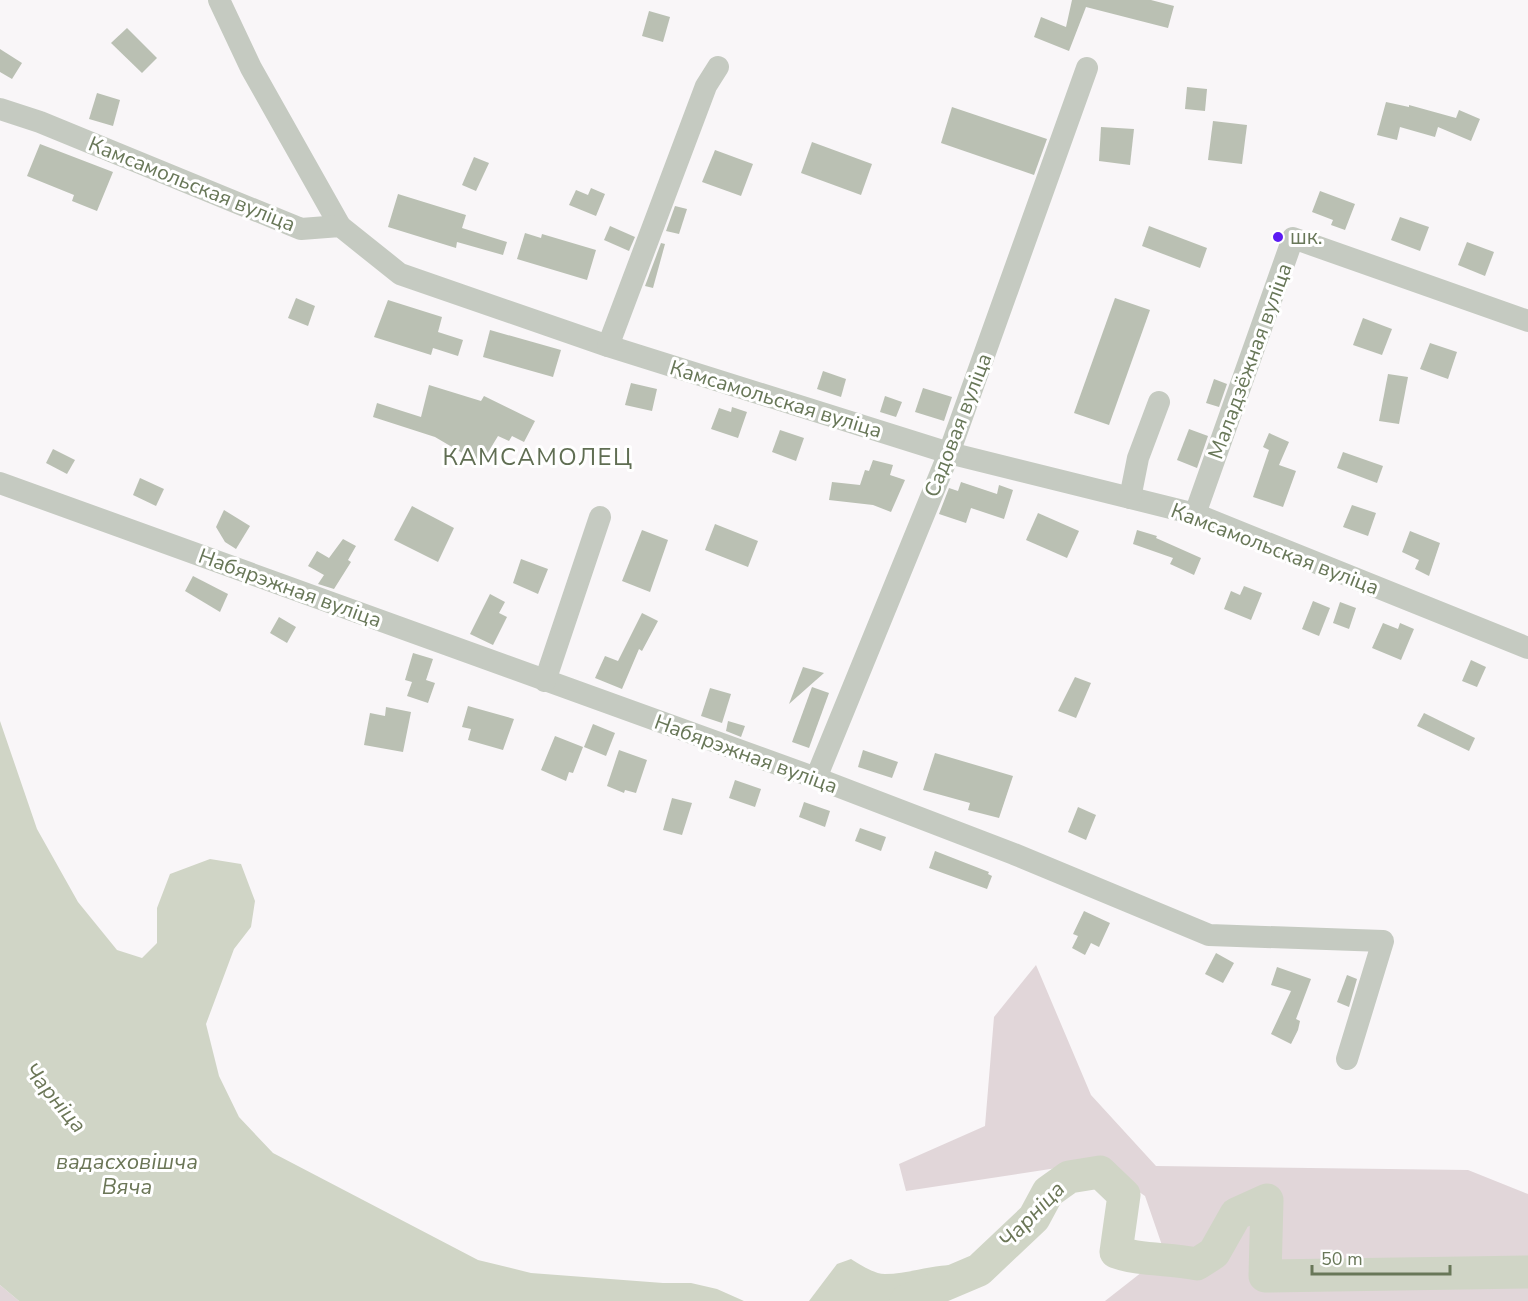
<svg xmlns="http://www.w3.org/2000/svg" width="1528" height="1301" viewBox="0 0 1528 1301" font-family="'Nunito Sans',sans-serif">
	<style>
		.green { fill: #e1d6d9 }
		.water { fill: #d0d5c6 }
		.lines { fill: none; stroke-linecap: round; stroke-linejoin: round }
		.river { stroke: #d0d5c6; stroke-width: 33 }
		.building { fill: #bac0b3 }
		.minor { stroke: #c5cac1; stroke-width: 22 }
		.poi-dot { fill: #5c1bf3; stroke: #fff; stroke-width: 2 }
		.labels { text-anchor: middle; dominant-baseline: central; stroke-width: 6; stroke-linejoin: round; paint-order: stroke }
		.street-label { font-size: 21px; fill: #687758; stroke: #fff }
		.poi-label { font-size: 21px; fill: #687758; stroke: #fff; text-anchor: start }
		.water-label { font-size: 22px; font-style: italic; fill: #6b7657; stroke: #fff }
		.quarter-label { font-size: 24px; letter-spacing: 1.5px; fill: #606e53; stroke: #fff }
	</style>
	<rect width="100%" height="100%" fill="#f9f6f8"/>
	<g class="green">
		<path d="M1036 965 1091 1095 1156 1166 1468 1170 1528 1194V1301H1105L1165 1254 1145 1196 1096 1162 906 1191 899 1164 985 1126 994 1017Z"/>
		<path d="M0 1285 19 1301H0Z"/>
	</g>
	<g class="water">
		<path d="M0 721 37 829 78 902 117 950 142 958 157 943V908L170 874 210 859 241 864 255 901 251 927 234 949 206 1024 219 1076 239 1117 273 1153 478 1260 531 1273 663 1283H691L717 1289 744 1301H19L0 1285Z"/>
		<path d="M851 1259C861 1265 874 1274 885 1274 917 1274 948 1257 979 1270L949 1291 945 1301H809L837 1264Z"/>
	</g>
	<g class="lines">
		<path class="river" d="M906 1301 979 1270 1034 1218 1048 1192 1069 1177 1100 1172 1124 1195 1116 1252C1141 1261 1170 1258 1197 1264L1214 1253 1236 1214 1267 1200 1265 1276 1528 1272"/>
	</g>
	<g class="building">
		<path d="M1072 0H1151L1174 6 1168 28 1086 7 1069 51 1034 37 1041 17 1066 27Z"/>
		<path d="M649 11 670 17 663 42 642 36Z"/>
		<path d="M127 28 157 58 142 73 111 43Z"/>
		<path d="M0 49 22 63 12 79 0 72Z"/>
		<path d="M1187 87 1207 89 1205 111 1185 109Z"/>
		<path d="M97 93 120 100 113 126 89 119Z"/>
		<path d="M1386 102 1409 107V105L1456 118 1459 110 1480 119 1471 141 1438 127 1435 137 1400 127 1397 140 1377 135Z"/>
		<path d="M952 107 1047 139 1034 175 941 143Z"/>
		<path d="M1213 121 1247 125 1242 164 1208 160Z"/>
		<path d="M1101 127 1134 129 1130 165 1099 161Z"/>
		<path d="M812 142 872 164 861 195 801 173Z"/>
		<path d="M40 144 113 172 97 211 72 201 74 195 27 176Z"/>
		<path d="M715 150 753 164 741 196 702 182Z"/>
		<path d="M474 157 489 163 476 191 462 185Z"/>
		<path d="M591 188 605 194 596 216 569 205 576 190 588 195Z"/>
		<path d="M1320 191 1355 204 1345 230 1331 225 1333 220 1312 212Z"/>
		<path d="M398 194 466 215 462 228 507 242 503 255 457 242 456 248 388 227Z"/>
		<path d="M675 206 687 209 679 234 666 231Z"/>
		<path d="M1400 217 1429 227 1420 251 1391 240Z"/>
		<path d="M610 226 635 237 629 251 604 240Z"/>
		<path d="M1149 226 1207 248 1200 268 1142 246Z"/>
		<path d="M525 233 541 238 542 234 596 250 587 280 517 259Z"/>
		<path d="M1467 242 1494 252 1485 276 1458 265Z"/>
		<path d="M661 243 665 244 653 288 645 286Z"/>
		<path d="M296 298 315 306 308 326 288 318Z"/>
		<path d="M1115 298 1150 310 1109 425 1074 413Z"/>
		<path d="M388 300 442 317 438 332 463 340 458 356 433 348 431 355 374 337Z"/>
		<path d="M1363 318 1392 329 1382 355 1353 345Z"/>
		<path d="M490 330 561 350 553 377 483 357Z"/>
		<path d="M1430 343 1457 352 1448 379 1420 369Z"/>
		<path d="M823 371 846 379 841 397 817 389Z"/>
		<path d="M1388 374 1408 377 1399 424 1379 421Z"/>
		<path d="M1214 379 1227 384 1219 407 1206 403Z"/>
		<path d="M631 383 657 389 652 411 625 405Z"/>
		<path d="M429 385 481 401 484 396 535 421 524 442 512 436 509 441 498 436 481 464 435 437 373 417 377 403 421 417Z"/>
		<path d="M923 388 952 397 944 421 915 412Z"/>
		<path d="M885 396 902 402 896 417 880 412Z"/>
		<path d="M732 407 747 412 738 438 711 429 719 408 731 412Z"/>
		<path d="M1189 429 1208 436 1197 468 1177 460Z"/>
		<path d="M780 430 804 438 796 461 772 452Z"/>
		<path d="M1269 433 1289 442 1279 465 1296 471 1283 507 1253 497 1269 450 1263 447Z"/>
		<path d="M53 449 75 460 67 474 46 463Z"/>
		<path d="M1343 452 1383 466 1377 483 1337 468Z"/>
		<path d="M873 460 893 465 890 475 905 480 891 512 873 505 829 500 832 482 860 485 865 470 869 471Z"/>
		<path d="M140 478 164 489 156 506 133 495Z"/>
		<path d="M961 482 997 494 999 485 1013 490 1004 519 971 508 966 523 939 514 949 488 958 491Z"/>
		<path d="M1352 505 1376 513 1368 536 1343 527Z"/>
		<path d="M412 506 454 528 438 562 394 540Z"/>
		<path d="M224 510 250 526 236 549 225 542 216 527Z"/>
		<path d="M1038 513 1079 531 1067 558 1026 540Z"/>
		<path d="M715 524 758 541 748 567 705 550Z"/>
		<path d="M642 530 668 540 650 592 622 581Z"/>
		<path d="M1137 530 1157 536 1156 538 1201 558 1194 575 1170 564 1173 558 1133 544Z"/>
		<path d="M1410 531 1440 543 1429 576 1415 569 1419 560 1402 552Z"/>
		<path d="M343 539 356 546 348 560 351 562 334 589 318 584 324 575 308 566 317 551 329 558Z"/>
		<path d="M521 559 548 569 538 594 513 583Z"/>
		<path d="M193 576 228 594 220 612 185 591Z"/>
		<path d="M1244 586 1262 593 1251 620 1224 609 1231 591 1240 595Z"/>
		<path d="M490 594 505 602 499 613 507 617 493 645 470 634Z"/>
		<path d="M1313 601 1330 608 1319 636 1302 629Z"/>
		<path d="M1340 602 1356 608 1349 629 1333 623Z"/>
		<path d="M642 613 658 621 642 651 639 649 622 689 595 678 605 656 618 661Z"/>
		<path d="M279 617 296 627 287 643 270 633Z"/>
		<path d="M1383 623 1398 629 1400 623 1414 629 1401 660 1372 648Z"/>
		<path d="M413 653 433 659 426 680 435 683 428 703 407 696 412 682 405 680Z"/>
		<path d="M1471 660 1486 667 1477 687 1462 681Z"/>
		<path d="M803 667 824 673 789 704Z"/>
		<path d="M1075 677 1091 683 1076 718 1058 711Z"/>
		<path d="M812 687 829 693 809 748 792 742Z"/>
		<path d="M710 688 731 694 722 723 701 716Z"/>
		<path d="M468 706 514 719 503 750 468 740 471 729 462 727Z"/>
		<path d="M386 707 411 712 403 752 364 745 370 713 385 716Z"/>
		<path d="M1424 713 1475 738 1469 751 1417 726Z"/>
		<path d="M728 721 745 726 741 737 726 731Z"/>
		<path d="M593 724 615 733 606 756 584 747Z"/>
		<path d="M555 736 583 747 573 773 569 772 566 781 541 770Z"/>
		<path d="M619 750 647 760 636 793 625 790 624 793 607 786Z"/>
		<path d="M863 750 898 762 892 778 858 767Z"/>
		<path d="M935 753 1013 776 999 818 968 810 970 803 923 790Z"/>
		<path d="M735 780 761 789 755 807 729 798Z"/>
		<path d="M672 798 692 803 682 835 663 830Z"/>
		<path d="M804 802 830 811 825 827 799 817Z"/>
		<path d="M1078 807 1096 815 1086 840 1068 832Z"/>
		<path d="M860 828 886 837 881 851 855 841Z"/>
		<path d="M935 851 989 872 988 874 992 876 987 889 929 868Z"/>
		<path d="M1084 911 1110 923 1099 947 1091 943 1085 955 1072 948 1078 936 1073 934Z"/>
		<path d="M1216 953 1234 963 1223 983 1205 974Z"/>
		<path d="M1277 967 1311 979 1296 1019 1300 1021 1298 1030 1291 1044 1271 1034 1291 991 1271 985Z"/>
		<path d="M1347 975 1357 979 1349 1007 1337 1002Z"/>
	</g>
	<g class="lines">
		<g class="minor">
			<path d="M219 0 251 68 340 226"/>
			<path d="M0 109 40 122 301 229 340 226 400 274 608 346 949 453 1195 514 1528 648"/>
			<path d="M608 346 706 86 718 67"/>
			<path d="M0 483 816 778 1014 854 1209 935 1383 941 1347 1059"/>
			<path d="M1130 498 1138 458 1159 402"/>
			<path d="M1195 514 1293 238 1528 321"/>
			<path d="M545 681 600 517"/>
			<path d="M816 778 949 453 1087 68"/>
		</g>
	</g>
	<circle class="poi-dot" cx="1278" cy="237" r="6"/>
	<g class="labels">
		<g class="street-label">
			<text transform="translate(192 184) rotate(22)">Камсамольская вуліца</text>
			<text transform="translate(1250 361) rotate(-70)">Маладзёжная вуліца</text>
			<text transform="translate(776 399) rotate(17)">Камсамольская вуліца</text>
			<text transform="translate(958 425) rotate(-69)">Садовая вуліца</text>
			<text transform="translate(1275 549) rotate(21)">Камсамольская вуліца</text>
			<text transform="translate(290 588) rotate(20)">Набярэжная вуліца</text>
			<text transform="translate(746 754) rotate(20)">Набярэжная вуліца</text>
		</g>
		<g class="poi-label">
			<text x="1290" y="237">шк.</text>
		</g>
		<g class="water-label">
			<text transform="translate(55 1098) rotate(50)">Чарніца</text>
			<text x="127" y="1162">вадасховішча<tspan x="127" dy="25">Вяча</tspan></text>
			<text transform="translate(1032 1215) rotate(-46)">Чарніца</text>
		</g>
		<g class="quarter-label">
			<text x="538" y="457">КАМСАМОЛЕЦ</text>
		</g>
	</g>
	<path d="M1312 1265v9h138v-9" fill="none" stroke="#687758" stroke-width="3"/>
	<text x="1321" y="1265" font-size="18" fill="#687758" stroke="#ffffff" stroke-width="4.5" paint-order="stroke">50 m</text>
</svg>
